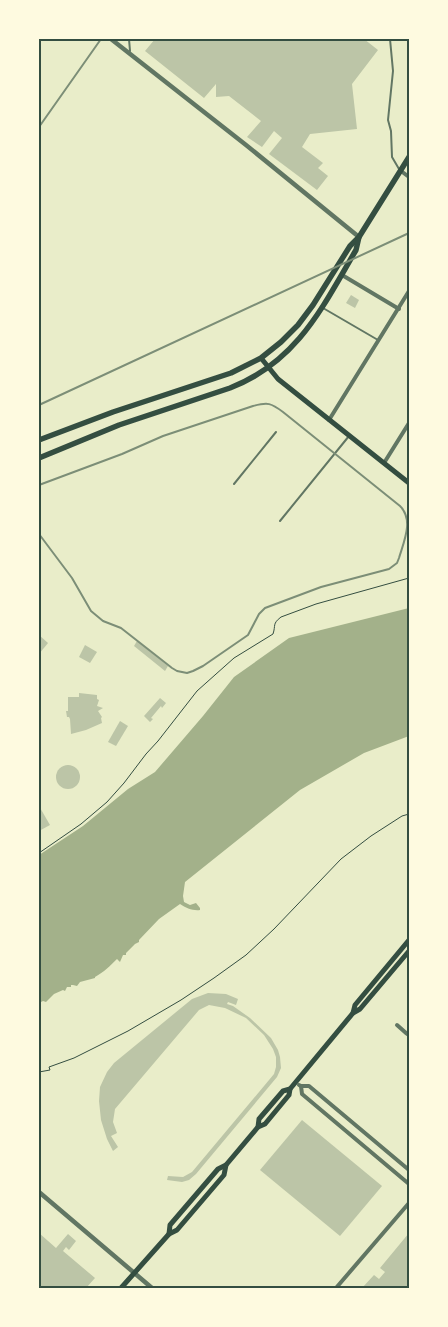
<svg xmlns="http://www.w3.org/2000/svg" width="448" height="1327" viewBox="0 0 448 1327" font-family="'Fira Sans Condensed',sans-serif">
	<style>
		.water { fill: #a3b18a }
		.building { fill: #bcc5a7 }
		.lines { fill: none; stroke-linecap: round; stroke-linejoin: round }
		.path { stroke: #344e41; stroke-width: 1 }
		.service { stroke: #617663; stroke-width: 2 }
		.minor { stroke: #617663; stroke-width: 4 }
		.tertiary { stroke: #617663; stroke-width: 4.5 }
		.secondary { stroke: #344e41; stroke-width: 5 }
		.primary { stroke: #344e41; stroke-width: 5.5 }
		.rail { stroke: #7c8e77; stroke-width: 2 }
		.neatline { fill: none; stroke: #344e41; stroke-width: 2 }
	</style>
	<rect width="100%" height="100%" fill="#e9edc9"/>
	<path class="water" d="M409 608V736L364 753 300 790 185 882 183 896 184 902 190 905 196 903 200 908V910C193 911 186 908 180 904L159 919 139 940V942L135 944 126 953V955H123L120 962 117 959C110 966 104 972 95 977V978L80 982 77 986 73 985H71V987H67L65 991 63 990 54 994 46 1002 43 1001 39 1003V855L83 826 128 789 155 772 203 716 234 677 289 638Z"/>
	<g class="building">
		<path d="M155 39H364L378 50 352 84 357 129 310 134 302 147 323 163 318 168 328 176 317 190 269 154 282 138 274 131 262 147 247 137 261 121 229 96 216 97V84L204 98 145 51Z"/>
		<path d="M351 295 359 300 355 308 346 303Z"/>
		<path d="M39 635 48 643 39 654Z"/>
		<path d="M137 641 168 666 165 671 134 646Z"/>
		<path d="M85 645 97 652 90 663 79 657Z"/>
		<path d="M79 693 97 695V699L99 700 97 706 103 708 98 711 102 717 101 718 102 723 86 730 71 734 70 719 69 717H67L66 711H68V697H79Z"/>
		<path d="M160 698 166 703 162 708 161 706 151 718 153 719 150 722 144 716Z"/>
		<path d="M120 721 128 726 116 746 108 742Z"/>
		<circle cx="68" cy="777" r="12"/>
		<path d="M39 806 50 825 39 831Z"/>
		<path d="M208 993 226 994 238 999 236 1005 228 1002 227 1004 233 1006 250 1018 271 1038 278 1050 280 1057 281 1068 277 1077 196 1174 189 1180 182 1182 167 1180 168 1176 183 1177 192 1172 274 1074 276 1067V1057L273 1049 264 1035 246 1018 225 1008 209 1005 199 1010 115 1109 113 1122 117 1133 111 1136 118 1147 113 1151 107 1139 101 1120 99 1101 100 1087 107 1072 114 1063 192 999Z"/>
		<path d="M302 1120 382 1186 340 1236 260 1170Z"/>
		<path d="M39 1233 56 1248 68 1234 76 1241 69 1250 66 1247 63 1251 95 1278 86 1288H39Z"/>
		<path d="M409 1233V1288H362L374 1275 379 1279 385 1272 380 1268Z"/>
	</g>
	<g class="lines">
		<g class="path">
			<path d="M39 853 81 824 107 802 124 783 146 754 158 741 197 691 234 658 273 634C276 625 272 624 281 617L316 604 409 578"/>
			<path d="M39 1072 50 1070 49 1067 74 1058 128 1031 181 1000 214 978 246 955 274 929 341 859 371 836 402 816 409 814"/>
		</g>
		<g class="service">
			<path d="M129 39 130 51"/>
			<path d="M390 39 393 71 388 120 391 131 392 157 399 169"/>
			<path d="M323 308 378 340"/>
			<path d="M234 484 276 432"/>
			<path d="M280 521 349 436"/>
		</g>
		<g class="minor">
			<path d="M401 171 409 177"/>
			<path d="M342 275 399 309"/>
			<path d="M329 420 409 291"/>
			<path d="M384 463 409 423"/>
			<path d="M397 1025 406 1033 409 1035"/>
			<path d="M299 1085 301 1086H309L409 1170"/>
			<path d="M301 1086 302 1094 409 1184"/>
			<path d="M336 1288 409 1203"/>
		</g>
		<g class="tertiary">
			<path d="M111 39 246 145 359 237"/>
			<path d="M39 1192 152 1288"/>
		</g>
		<g class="secondary">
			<path d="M261 358 278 379 409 483"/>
			<path d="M353 1013 355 1005 409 940"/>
			<path d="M258 1127 259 1119 283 1091 290 1089 353 1013 360 1009 409 951"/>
			<path d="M169 1234 170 1225 218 1169 226 1165 258 1127 265 1124 289 1095 290 1089"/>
			<path d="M121 1288 169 1234 177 1230 224 1175 226 1165"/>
		</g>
		<g class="primary">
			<path d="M39 440 113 412 231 373 261 358 281 342 298 325 313 305 350 246 359 237 409 157"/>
			<path d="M39 458 119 425 230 388C297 362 322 308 356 250L359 237"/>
		</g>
		<g class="rail">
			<path d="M39 127 101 39"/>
			<path d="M39 405 409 233"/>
			<path d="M39 485 122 454 163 436 253 406C268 402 271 403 283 412L400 506C414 520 404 541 399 558L397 563 389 569 321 587 265 608 259 614 248 635 203 666 193 671 187 673 177 671 172 668 121 628 103 621 91 611 72 578 39 534"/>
		</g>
	</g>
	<rect width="448" height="1327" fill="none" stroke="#fefae0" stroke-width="80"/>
	<rect x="40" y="40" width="368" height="1247" class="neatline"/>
</svg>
